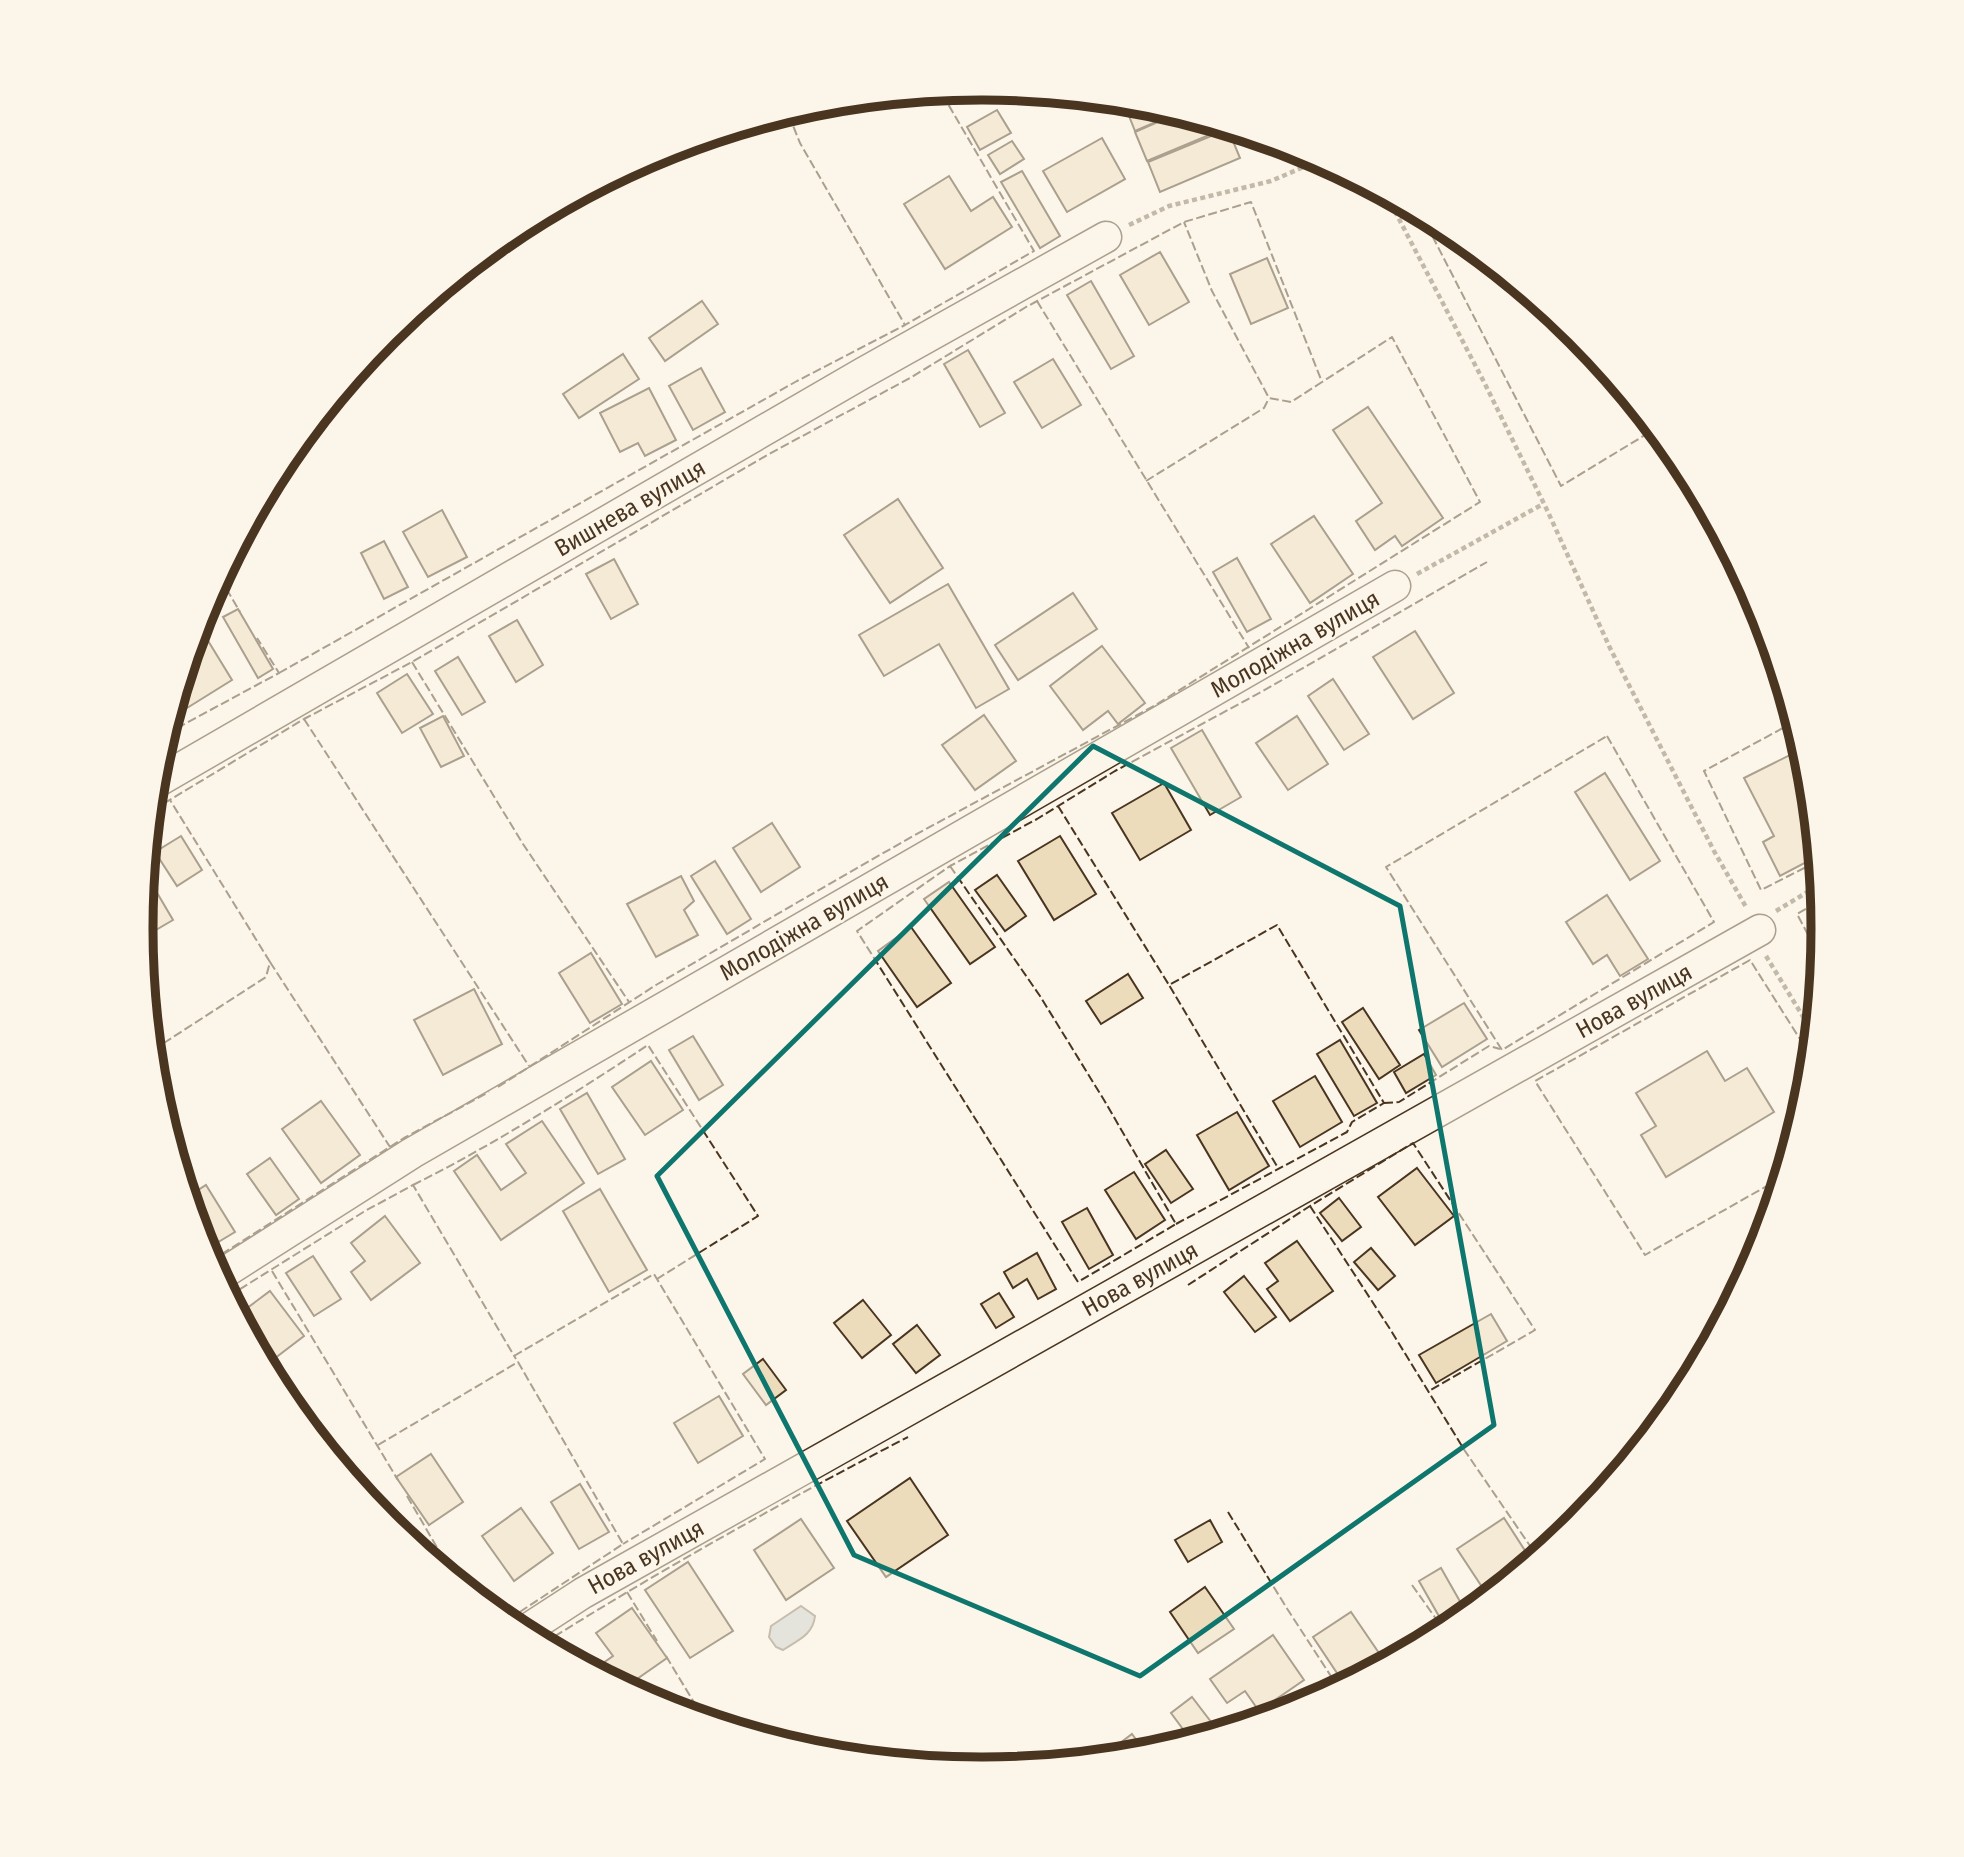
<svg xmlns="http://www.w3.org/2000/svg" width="1964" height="1857" viewBox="0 0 1964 1857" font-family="'Fira Sans Condensed',sans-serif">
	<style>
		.water { fill: #c9cecd; stroke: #887966; stroke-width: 2 }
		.building { fill: #ecdcbc; stroke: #4a3520; stroke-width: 2 }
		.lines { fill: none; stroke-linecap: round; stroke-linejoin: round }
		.minor-casing { stroke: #4a3520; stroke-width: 33 }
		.path { stroke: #7f6f5c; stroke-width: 4.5; stroke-dasharray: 5 3.5; stroke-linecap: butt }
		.minor { stroke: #fbf6e9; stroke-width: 30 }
		.fence { stroke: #4a3520; stroke-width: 2; stroke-dasharray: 9 3.5; stroke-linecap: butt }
		.marked { fill: none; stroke: #0f766e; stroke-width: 5; stroke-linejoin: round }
		.labels { text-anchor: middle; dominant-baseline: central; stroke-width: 5; stroke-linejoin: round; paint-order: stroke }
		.street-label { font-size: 24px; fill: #4a3520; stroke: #fbf6e9 }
		.rim { fill: none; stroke: #4a3520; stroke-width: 9 }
	</style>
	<rect width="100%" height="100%" fill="#fbf6e9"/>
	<path class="water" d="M801 1606 815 1616C813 1635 798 1640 783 1650L776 1647 769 1637 771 1626Z"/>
	<g class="building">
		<path d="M1123 101 1146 104 1177 113 1135 131Z"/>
		<path d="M997 110 1011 133 980 150 967 127Z"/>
		<path d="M1178 113 1226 128 1147 161 1135 132Z"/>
		<path d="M1228 129 1240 158 1160 192 1148 162Z"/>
		<path d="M1102 138 1125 179 1067 212 1043 171Z"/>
		<path d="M1012 141 1024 159 1000 174 988 155Z"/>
		<path d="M1022 171 1060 236 1040 248 1001 182Z"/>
		<path d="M949 176 971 211 993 197 1012 227 945 269 904 204Z"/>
		<path d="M1160 252 1189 302 1149 325 1120 275Z"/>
		<path d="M1267 258 1288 308 1251 324 1230 274Z"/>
		<path d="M1091 281 1134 356 1111 369 1067 295Z"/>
		<path d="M702 301 718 324 665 361 649 338Z"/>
		<path d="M968 350 1005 413 980 427 944 364Z"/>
		<path d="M623 354 639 379 579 418 563 394Z"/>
		<path d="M1053 359 1081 405 1042 428 1014 382Z"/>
		<path d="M701 368 725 412 693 430 669 386Z"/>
		<path d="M649 388 676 440 645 456 638 443 620 452 600 413Z"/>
		<path d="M1368 407 1443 518 1402 546 1395 536 1375 550 1356 521 1382 503 1333 430Z"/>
		<path d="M898 499 943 568 890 603 844 535Z"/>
		<path d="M442 510 467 557 428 577 403 532Z"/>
		<path d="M1314 516 1353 574 1310 603 1271 544Z"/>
		<path d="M384 541 408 587 384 599 361 553Z"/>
		<path d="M1237 558 1271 619 1247 632 1213 572Z"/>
		<path d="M614 559 638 604 611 619 586 574Z"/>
		<path d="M948 584 1009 689 976 708 939 644 884 676 859 635Z"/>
		<path d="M1073 593 1097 629 1018 680 995 645Z"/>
		<path d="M238 609 273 669 258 678 223 617Z"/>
		<path d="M517 620 543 665 516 682 489 636Z"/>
		<path d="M199 626 232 680 179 713 175 707Z"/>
		<path d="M1415 631 1454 693 1413 719 1373 657Z"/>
		<path d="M1102 646 1145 703 1118 724 1108 711 1083 730 1050 686Z"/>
		<path d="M458 657 485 702 462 715 435 671Z"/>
		<path d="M407 674 433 714 402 733 377 693Z"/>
		<path d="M1333 679 1369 734 1344 750 1308 696Z"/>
		<path d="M984 715 1016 761 975 790 942 745Z"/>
		<path d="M443 716 464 756 441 767 420 728Z"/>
		<path d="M1297 716 1328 764 1288 790 1256 743Z"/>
		<path d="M1202 730 1241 797 1210 815 1171 748Z"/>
		<path d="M1802 749 1807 765 1813 826 1804 830 1816 857 1780 876 1763 842 1774 836 1744 778Z"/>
		<path d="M1605 773 1660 861 1630 880 1575 792Z"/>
		<path d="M1164 783 1191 830 1140 860 1112 813Z"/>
		<path d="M772 823 800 867 761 892 733 848Z"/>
		<path d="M181 836 202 870 177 886 155 852Z"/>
		<path d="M1060 836 1096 894 1054 920 1018 861Z"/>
		<path d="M715 861 751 919 727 934 691 876Z"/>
		<path d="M146 874 173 920 142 938 141 928Z"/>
		<path d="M997 875 1026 916 1005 931 975 890Z"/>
		<path d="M681 876 694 901 684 910 698 935 656 957 627 904Z"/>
		<path d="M949 882 995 947 970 964 924 899Z"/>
		<path d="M1607 895 1648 959 1620 976 1607 955 1593 964 1566 922Z"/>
		<path d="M911 927 951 983 917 1007 878 951Z"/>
		<path d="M591 953 622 1004 590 1023 559 973Z"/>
		<path d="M1128 974 1143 998 1101 1024 1086 1001Z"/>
		<path d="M474 989 502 1044 443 1075 414 1020Z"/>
		<path d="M1464 1003 1487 1039 1442 1067 1419 1030Z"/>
		<path d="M1363 1008 1400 1065 1379 1079 1342 1022Z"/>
		<path d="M693 1036 723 1085 699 1100 669 1050Z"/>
		<path d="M1340 1040 1377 1103 1354 1116 1317 1054Z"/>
		<path d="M1707 1051 1725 1081 1747 1068 1774 1112 1666 1177 1641 1135 1656 1126 1636 1093Z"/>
		<path d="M1424 1054 1436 1075 1406 1093 1394 1072Z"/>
		<path d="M651 1061 683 1110 645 1135 612 1087Z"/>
		<path d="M1315 1076 1342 1122 1300 1147 1273 1101Z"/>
		<path d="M587 1093 625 1159 598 1174 560 1109Z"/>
		<path d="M321 1101 360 1155 321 1183 282 1129Z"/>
		<path d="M1237 1112 1269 1166 1229 1190 1197 1135Z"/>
		<path d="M542 1121 584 1183 501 1240 454 1171 477 1155 501 1190 526 1173 506 1144Z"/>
		<path d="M1166 1150 1193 1189 1171 1203 1145 1164Z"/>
		<path d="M270 1158 299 1199 276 1215 247 1174Z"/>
		<path d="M1417 1168 1454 1216 1415 1245 1378 1197Z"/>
		<path d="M1134 1172 1165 1220 1136 1239 1105 1190Z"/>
		<path d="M206 1185 235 1232 205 1250 189 1196Z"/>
		<path d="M600 1189 647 1270 609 1292 563 1211Z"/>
		<path d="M1339 1198 1361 1227 1342 1241 1320 1213Z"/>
		<path d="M1087 1208 1113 1255 1089 1269 1062 1222Z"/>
		<path d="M385 1216 420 1263 371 1300 351 1272 365 1261 351 1243Z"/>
		<path d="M1297 1241 1333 1291 1290 1321 1267 1289 1278 1281 1265 1263Z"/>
		<path d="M1371 1248 1395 1276 1378 1290 1354 1262Z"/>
		<path d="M1037 1253 1056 1289 1038 1299 1027 1279 1013 1288 1004 1272Z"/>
		<path d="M313 1256 341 1299 314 1316 286 1273Z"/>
		<path d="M1244 1276 1276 1317 1255 1332 1224 1292Z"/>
		<path d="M270 1291 304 1336 266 1365 239 1314Z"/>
		<path d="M999 1293 1014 1317 996 1328 981 1304Z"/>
		<path d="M863 1300 891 1335 862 1358 834 1323Z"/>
		<path d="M1491 1314 1507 1341 1436 1383 1419 1355Z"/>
		<path d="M917 1325 940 1355 916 1373 893 1344Z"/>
		<path d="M763 1359 786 1390 766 1405 743 1374Z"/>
		<path d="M719 1396 743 1436 698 1463 674 1423Z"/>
		<path d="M431 1454 463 1502 429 1525 396 1477Z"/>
		<path d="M910 1478 948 1535 886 1577 847 1521Z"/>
		<path d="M580 1484 609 1532 579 1549 551 1502Z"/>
		<path d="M521 1508 553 1553 514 1581 482 1536Z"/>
		<path d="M1504 1518 1531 1560 1488 1596 1457 1549Z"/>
		<path d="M801 1519 834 1568 786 1600 754 1550Z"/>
		<path d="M1210 1520 1222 1542 1188 1562 1175 1540Z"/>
		<path d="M688 1562 733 1631 690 1658 645 1590Z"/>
		<path d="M1441 1568 1462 1605 1440 1618 1419 1581Z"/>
		<path d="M1205 1587 1234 1629 1198 1653 1170 1612Z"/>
		<path d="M632 1608 667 1658 637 1679 644 1689 637 1693 599 1673 596 1668 613 1656 596 1633Z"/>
		<path d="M1351 1612 1381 1656 1343 1682 1313 1637Z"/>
		<path d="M1273 1635 1304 1680 1259 1711 1245 1691 1227 1703 1210 1679Z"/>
		<path d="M1329 1680 1335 1689 1319 1697 1314 1690Z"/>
		<path d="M1192 1697 1218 1731 1191 1740 1171 1713Z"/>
		<path d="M1132 1734 1146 1753 1116 1756 1111 1750Z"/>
	</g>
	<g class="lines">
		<defs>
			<g id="minor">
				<path d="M155 783 863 373 1106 237"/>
				<path d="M219 1276 412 1153 1395 586"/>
				<path d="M523 1632 583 1593 1760 930"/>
			</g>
		</defs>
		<use href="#minor" class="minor-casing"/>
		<g class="path">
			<path d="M1387 196 1485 384 1548 512 1610 648 1714 851 1746 907"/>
			<path d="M1129 225 1169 206 1271 181 1320 160"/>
			<path d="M1417 574 1543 504"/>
			<path d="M1776 911 1819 885"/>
			<path d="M1766 956 1813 1033"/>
		</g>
		<use href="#minor" class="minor"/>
		<g class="fence">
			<path d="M815 105 790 118 800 143 905 325"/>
			<path d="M1421 214 1561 486 1655 429"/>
			<path d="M1037 301 1249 648"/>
			<path d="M1146 481 1264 408 1269 398"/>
			<path d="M220 578 240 612"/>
			<path d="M412 662 523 844 629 1002"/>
			<path d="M279 673 797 381 905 325 1034 251 941 92"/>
			<path d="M304 719 529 1066"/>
			<path d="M1794 722 1704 771 1761 890 1816 862"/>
			<path d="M166 734 279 673 257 638"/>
			<path d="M1607 736 1714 922 1502 1050 1386 867Z"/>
			<path d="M1058 806 1169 985"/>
			<path d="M153 810 304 719 412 662 769 454 910 378 1026 307 1184 222 1251 202 1322 382 1291 402 1269 398 1212 291 1184 222"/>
			<path d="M950 866 1040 996 1104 1100 1176 1224 1078 1282 857 931 950 866 1037 819 1115 771 1263 691 1487 562"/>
			<path d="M1820 957 1797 914 1820 901"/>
			<path d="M270 962 390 1147"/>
			<path d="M153 1050 266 977 270 962 170 800"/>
			<path d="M498 1087 656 985 798 902 913 836 1154 706 1480 502 1392 337 1322 382"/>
			<path d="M1384 1103 1399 1102 1489 1046 1500 1049"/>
			<path d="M1781 1178 1645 1255 1535 1081 1750 960 1810 1055"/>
			<path d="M413 1185C495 1144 572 1095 648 1045L758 1216 657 1279"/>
			<path d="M1310 1206 1390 1329 1465 1451 1537 1556"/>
			<path d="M1176 1224 1347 1132 1352 1122 1384 1103 1277 925 1169 985 1278 1168"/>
			<path d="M211 1261 404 1138 489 1092"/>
			<path d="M272 1271 398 1480"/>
			<path d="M1188 1285 1310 1206 1413 1143 1535 1330 1429 1391"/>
			<path d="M229 1296 365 1211 413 1185 516 1359"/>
			<path d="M514 1356 654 1274 765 1459 623 1544"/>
			<path d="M378 1445 518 1362 623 1544 506 1621"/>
			<path d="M407 1496 456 1580"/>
			<path d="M1228 1512 1286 1607 1338 1687"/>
			<path d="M1412 1585 1444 1630"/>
			<path d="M627 1592 657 1641"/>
			<path d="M544 1643C662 1569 784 1501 908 1437"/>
			<path d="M666 1656 704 1719"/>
		</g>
	</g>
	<path d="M0 0H1964V1857H0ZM1093 746 1400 906 1494 1425 1140 1676 854 1555 657 1176Z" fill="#fbf6e9" fill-opacity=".55" fill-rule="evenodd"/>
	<path class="marked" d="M1093 746 1400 906 1494 1425 1140 1676 854 1555 657 1176Z"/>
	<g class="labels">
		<g class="street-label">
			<text transform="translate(630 508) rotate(-30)">Вишнева вулиця</text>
			<text transform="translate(1295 644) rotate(-30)">Молодіжна вулиця</text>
			<text transform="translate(804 927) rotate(-30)">Молодіжна вулиця</text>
			<text transform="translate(1634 1001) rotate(-29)">Нова вулиця</text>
			<text transform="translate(1140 1279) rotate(-29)">Нова вулиця</text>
			<text transform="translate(646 1557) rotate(-29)">Нова вулиця</text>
		</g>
	</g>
	<path d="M0 0H1964V1857H0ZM981 100H983A828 828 0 0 1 1811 928V929A828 828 0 0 1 983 1757H981A828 828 0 0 1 153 929V928A828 828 0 0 1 981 100Z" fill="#fbf6e9" fill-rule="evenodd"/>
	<path class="rim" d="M981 100H983A828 828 0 0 1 1811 928V929A828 828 0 0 1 983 1757H981A828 828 0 0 1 153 929V928A828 828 0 0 1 981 100Z"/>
</svg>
